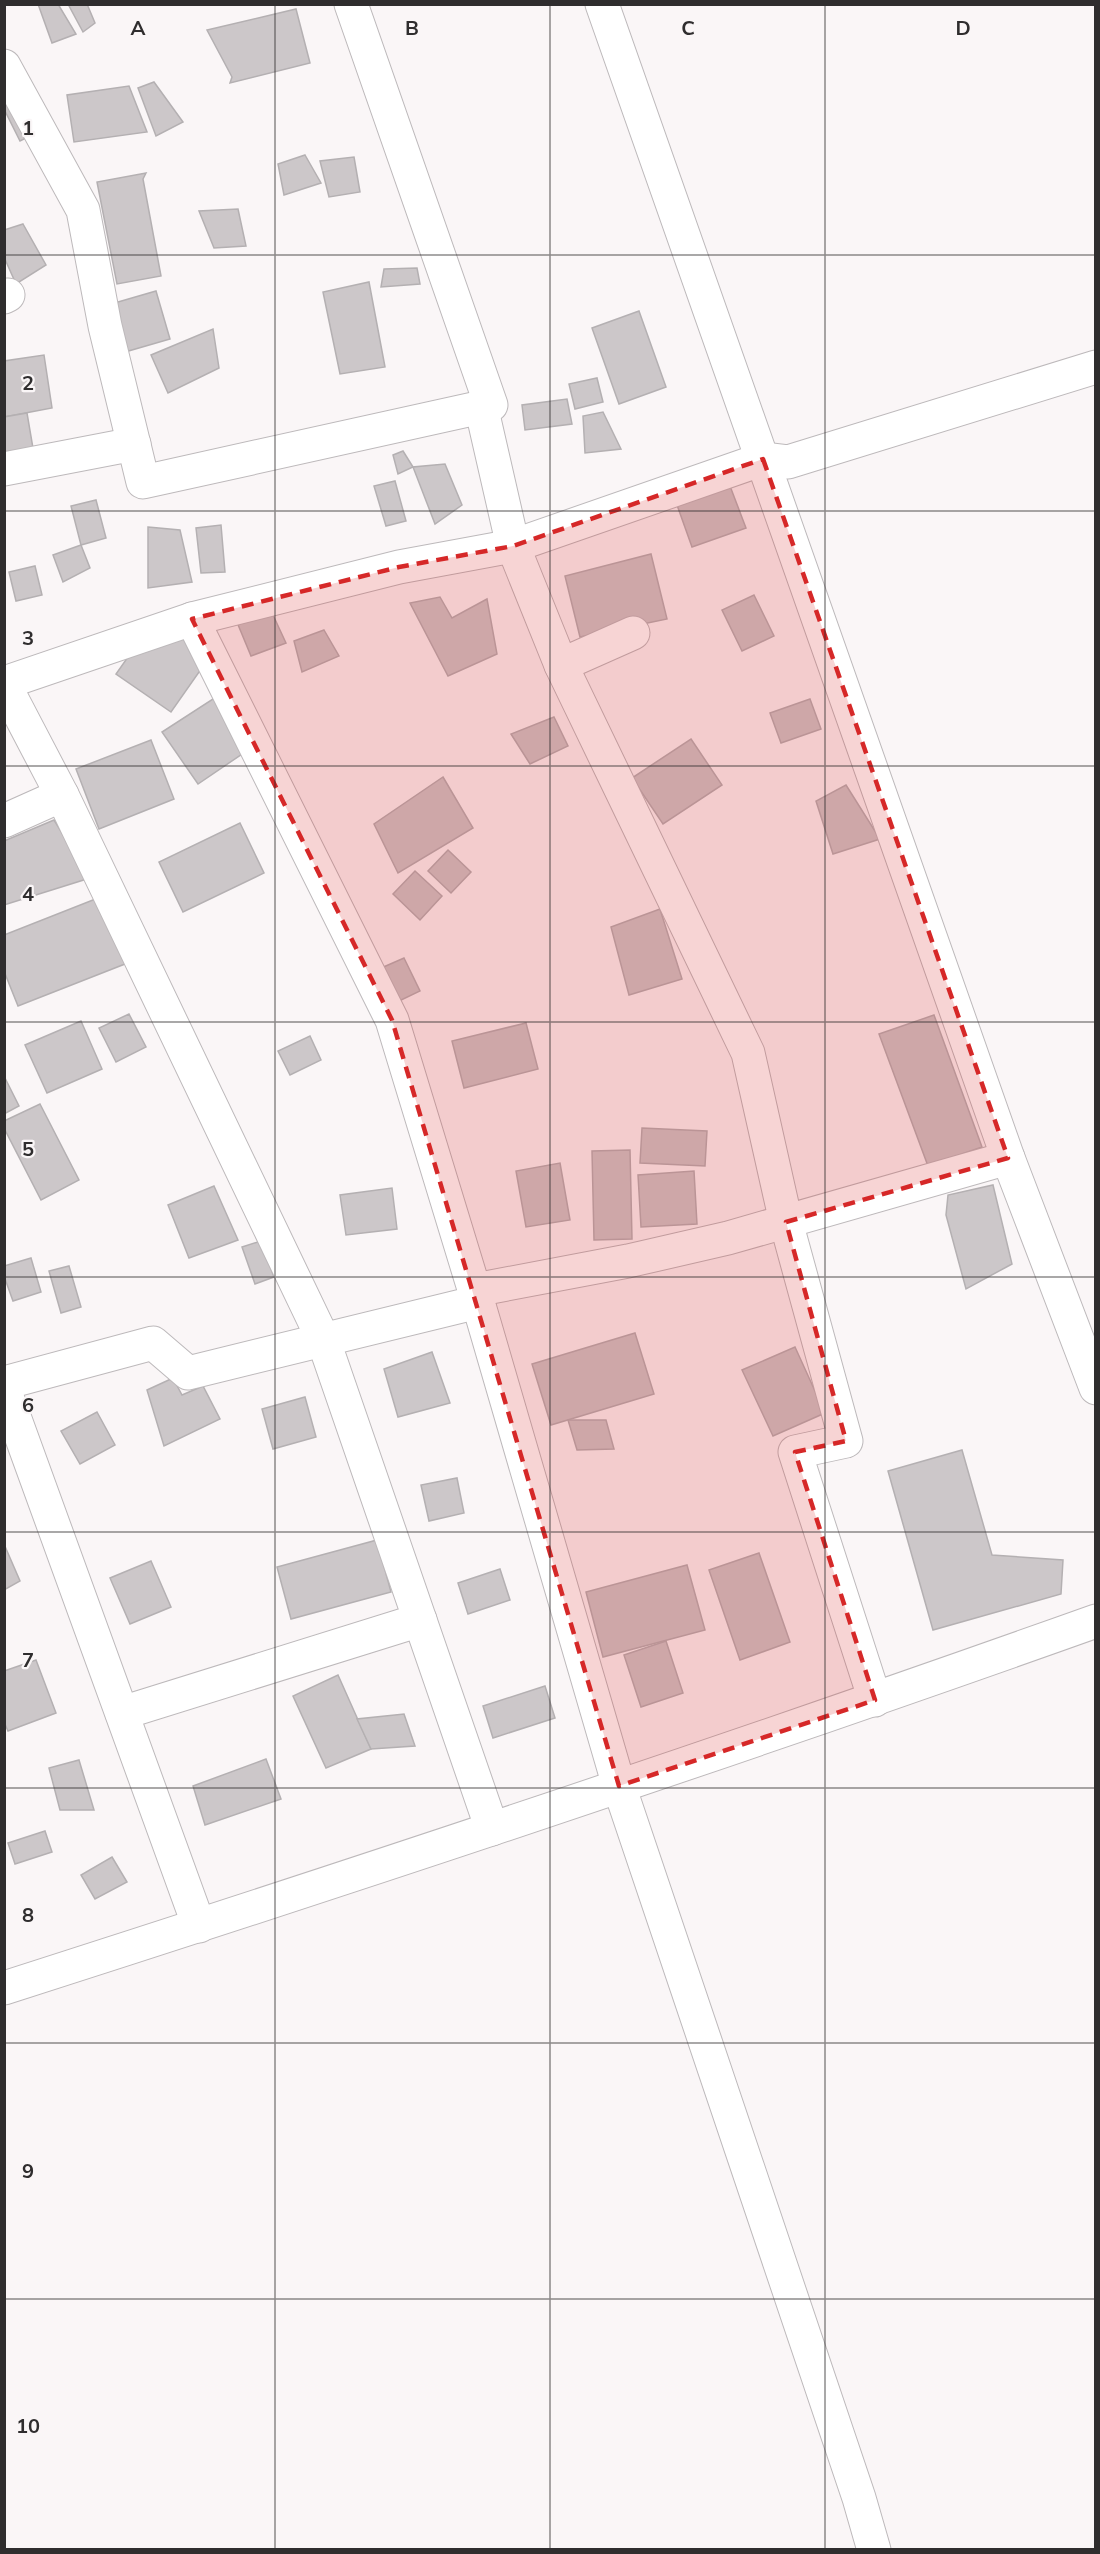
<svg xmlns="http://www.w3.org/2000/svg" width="1100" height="2554" viewBox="0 0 1100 2554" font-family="Mulish,sans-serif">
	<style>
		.building { fill: #ccc7c9; stroke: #b4b0b2; stroke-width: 1.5 }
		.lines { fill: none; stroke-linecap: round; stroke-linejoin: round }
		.minor-casing { stroke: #bdb9bb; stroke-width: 35 }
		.minor { stroke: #fff; stroke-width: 33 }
		.marked { fill: #d62828; fill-opacity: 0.2; stroke: #d62828; stroke-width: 4.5; stroke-dasharray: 12 8; stroke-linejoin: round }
		.grid { fill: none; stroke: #2f2d2e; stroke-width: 1.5; stroke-opacity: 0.55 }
		.grid-label { font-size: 20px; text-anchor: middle; font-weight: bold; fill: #2f2d2e; stroke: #faf6f7; stroke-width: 4.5; stroke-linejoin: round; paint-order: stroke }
	</style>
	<rect width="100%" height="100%" fill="#faf6f7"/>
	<g class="building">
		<path d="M38 4H58L76 34 52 43Z"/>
		<path d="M68 4H87L95 23 83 32Z"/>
		<path d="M296 9 310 63 230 83 232 77 207 30Z"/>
		<path d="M154 82 183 122 156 136 138 88Z"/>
		<path d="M129 86 147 132 74 142 67 95Z"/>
		<path d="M4 94 32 135 20 141 4 109Z"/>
		<path d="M305 155 321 183 284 195 278 164Z"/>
		<path d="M354 157 360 192 329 197 320 161Z"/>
		<path d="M146 173 143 179 161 276 117 284 97 182Z"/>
		<path d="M238 209 246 246 214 248 199 211Z"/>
		<path d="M23 224 46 265 16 284 4 257V230Z"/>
		<path d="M417 268 420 284 381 287 384 269Z"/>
		<path d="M369 282 385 367 340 374 323 292Z"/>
		<path d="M156 291 170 339 125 352 111 304Z"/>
		<path d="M639 311 666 387 619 404 592 328Z"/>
		<path d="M213 329 219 368 168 393 151 355Z"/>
		<path d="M44 355 52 408 4 417V361Z"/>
		<path d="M597 378 603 402 575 409 569 384Z"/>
		<path d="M567 399 572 424 525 430 522 405Z"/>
		<path d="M603 412 621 449 585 453 583 416Z"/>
		<path d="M27 413 34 454 4 458V417Z"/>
		<path d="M403 451 413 467 398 474 393 455Z"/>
		<path d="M445 464 462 505 435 524 413 467Z"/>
		<path d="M395 481 406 521 386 526 374 486Z"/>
		<path d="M730 486 746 528 692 547 677 505Z"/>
		<path d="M96 500 106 538 81 545 71 506Z"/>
		<path d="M221 525 225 572 201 573 196 528Z"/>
		<path d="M148 527 180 530 192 582 148 588Z"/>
		<path d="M81 545 90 568 63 582 53 555Z"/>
		<path d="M651 554 667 619 580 637 565 576Z"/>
		<path d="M35 566 42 595 16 601 9 572Z"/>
		<path d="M754 595 774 636 742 651 722 610Z"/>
		<path d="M440 597 452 618 487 599 497 654 448 676 410 603Z"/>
		<path d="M234 615H273L286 643 251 656Z"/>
		<path d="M156 617 211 655 171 712 116 674Z"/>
		<path d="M324 630 339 656 302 672 294 641Z"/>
		<path d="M216 697 251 748 198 784 162 732Z"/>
		<path d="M810 699 821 729 781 743 770 713Z"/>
		<path d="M554 717 568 746 530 764 511 734Z"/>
		<path d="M691 739 722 785 663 824 632 778Z"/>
		<path d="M151 740 174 799 99 829 76 769Z"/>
		<path d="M443 777 473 828 398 873 374 824Z"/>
		<path d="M846 785 880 839 833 854 816 801Z"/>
		<path d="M54 820 90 878 4 905V841Z"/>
		<path d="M240 823 264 873 183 912 159 862Z"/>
		<path d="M448 850 471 872 451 893 428 871Z"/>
		<path d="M415 871 442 896 420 920 393 894Z"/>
		<path d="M98 898 125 964 18 1006 4 971V935Z"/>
		<path d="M660 909 682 979 629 995 611 927Z"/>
		<path d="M404 958 420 991 395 1003 379 969Z"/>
		<path d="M129 1014 146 1047 116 1062 99 1028Z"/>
		<path d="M934 1015 982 1147 928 1166 879 1034Z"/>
		<path d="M81 1021 102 1069 47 1093 25 1045Z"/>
		<path d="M526 1023 538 1069 464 1088 452 1041Z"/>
		<path d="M310 1036 321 1060 290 1075 278 1051Z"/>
		<path d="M4 1076 19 1106 4 1114Z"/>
		<path d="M40 1104 79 1180 41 1200 4 1128V1121Z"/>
		<path d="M642 1128 707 1131 705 1166 640 1163Z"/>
		<path d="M630 1150 632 1239 594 1240 592 1151Z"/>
		<path d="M560 1163 570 1220 526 1227 516 1171Z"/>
		<path d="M694 1171 697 1224 641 1227 638 1175Z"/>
		<path d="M993 1185 1012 1264 966 1289 946 1215 948 1195Z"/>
		<path d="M214 1186 238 1240 189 1258 168 1205Z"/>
		<path d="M392 1188 397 1229 346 1235 340 1195Z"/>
		<path d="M261 1241 274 1277 255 1284 242 1247Z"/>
		<path d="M31 1258 41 1292 13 1301 4 1276V1266Z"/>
		<path d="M69 1266 81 1307 61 1313 49 1271Z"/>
		<path d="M635 1333 654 1394 551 1425 532 1364Z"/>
		<path d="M795 1347 825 1413 773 1436 742 1370Z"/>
		<path d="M432 1352 450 1403 398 1417 384 1369Z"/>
		<path d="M173 1378 182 1395 203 1386 220 1419 164 1446 147 1390Z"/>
		<path d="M305 1397 316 1437 273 1449 262 1409Z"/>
		<path d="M97 1412 115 1445 80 1464 61 1431Z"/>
		<path d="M568 1420H606L614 1449 577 1450Z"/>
		<path d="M962 1450 992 1555 1063 1560 1061 1594 933 1630 888 1471Z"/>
		<path d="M457 1478 464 1513 429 1521 421 1485Z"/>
		<path d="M377 1540 391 1592 291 1619 277 1567Z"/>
		<path d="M4 1544 20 1581 4 1590Z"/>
		<path d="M759 1553 790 1642 740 1660 709 1570Z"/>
		<path d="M151 1561 171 1607 130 1624 110 1578Z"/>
		<path d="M687 1565 705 1630 603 1657 586 1592Z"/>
		<path d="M500 1569 510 1600 468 1614 458 1583Z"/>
		<path d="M666 1641 683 1693 641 1707 624 1655Z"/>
		<path d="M36 1660 56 1713 8 1731 4 1722V1671Z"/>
		<path d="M338 1675 371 1749 326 1768 293 1696Z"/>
		<path d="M545 1686 555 1718 493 1738 483 1706Z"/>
		<path d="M404 1714 415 1746 371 1749 357 1719Z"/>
		<path d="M266 1759 281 1799 205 1825 193 1786Z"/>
		<path d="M79 1760 94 1810H60L49 1768Z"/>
		<path d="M45 1831 52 1852 15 1864 8 1843Z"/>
		<path d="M112 1857 127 1882 95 1899 81 1875Z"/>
	</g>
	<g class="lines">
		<defs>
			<g id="minor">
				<path d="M602 4 1008 1158 1096 1388"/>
				<path d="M4 66 83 210 105 326 143 482 491 405 351 4"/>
				<path d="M4 297 8 295"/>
				<path d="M481 406 513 546 561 665 748 1053 786 1222 846 1441 795 1452 875 1700"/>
				<path d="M4 469 134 444"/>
				<path d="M192 619 392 1020 478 1302 619 1786 859 2498 874 2550"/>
				<path d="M561 665 633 633"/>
				<path d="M4 683 192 619 399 567 513 546 763 459 788 462 1096 367"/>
				<path d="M4 684 62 795 323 1339 492 1829"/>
				<path d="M4 821 62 795"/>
				<path d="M475 1290 628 1261 728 1238 1008 1158"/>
				<path d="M4 1383 153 1343 188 1373 478 1302"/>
				<path d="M4 1389 199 1926"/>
				<path d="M122 1713 420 1620"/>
				<path d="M4 1988C370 1871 734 1750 1096 1621"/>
			</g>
		</defs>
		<use href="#minor" class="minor-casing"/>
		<use href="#minor" class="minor"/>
	</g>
	<path class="marked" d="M763 459 1008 1158 786 1222 846 1441 795 1452 875 1700 619 1786 392 1020 192 619 399 567 513 546Z"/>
	<path class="grid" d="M275 4V2550M550 4V2550M825 4V2550M4 255H1096M4 511H1096M4 766H1096M4 1022H1096M4 1277H1096M4 1532H1096M4 1788H1096M4 2043H1096M4 2299H1096"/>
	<g class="grid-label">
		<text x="138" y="35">A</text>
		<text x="412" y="35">B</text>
		<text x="688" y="35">C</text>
		<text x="963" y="35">D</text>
		<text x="28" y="135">1</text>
		<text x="28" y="390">2</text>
		<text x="28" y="645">3</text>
		<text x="28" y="901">4</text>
		<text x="28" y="1156">5</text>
		<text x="28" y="1412">6</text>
		<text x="28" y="1667">7</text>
		<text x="28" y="1922">8</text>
		<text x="28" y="2178">9</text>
		<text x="28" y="2433">10</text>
	</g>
	<rect width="1100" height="2554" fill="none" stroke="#2f2d2e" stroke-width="12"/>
</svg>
